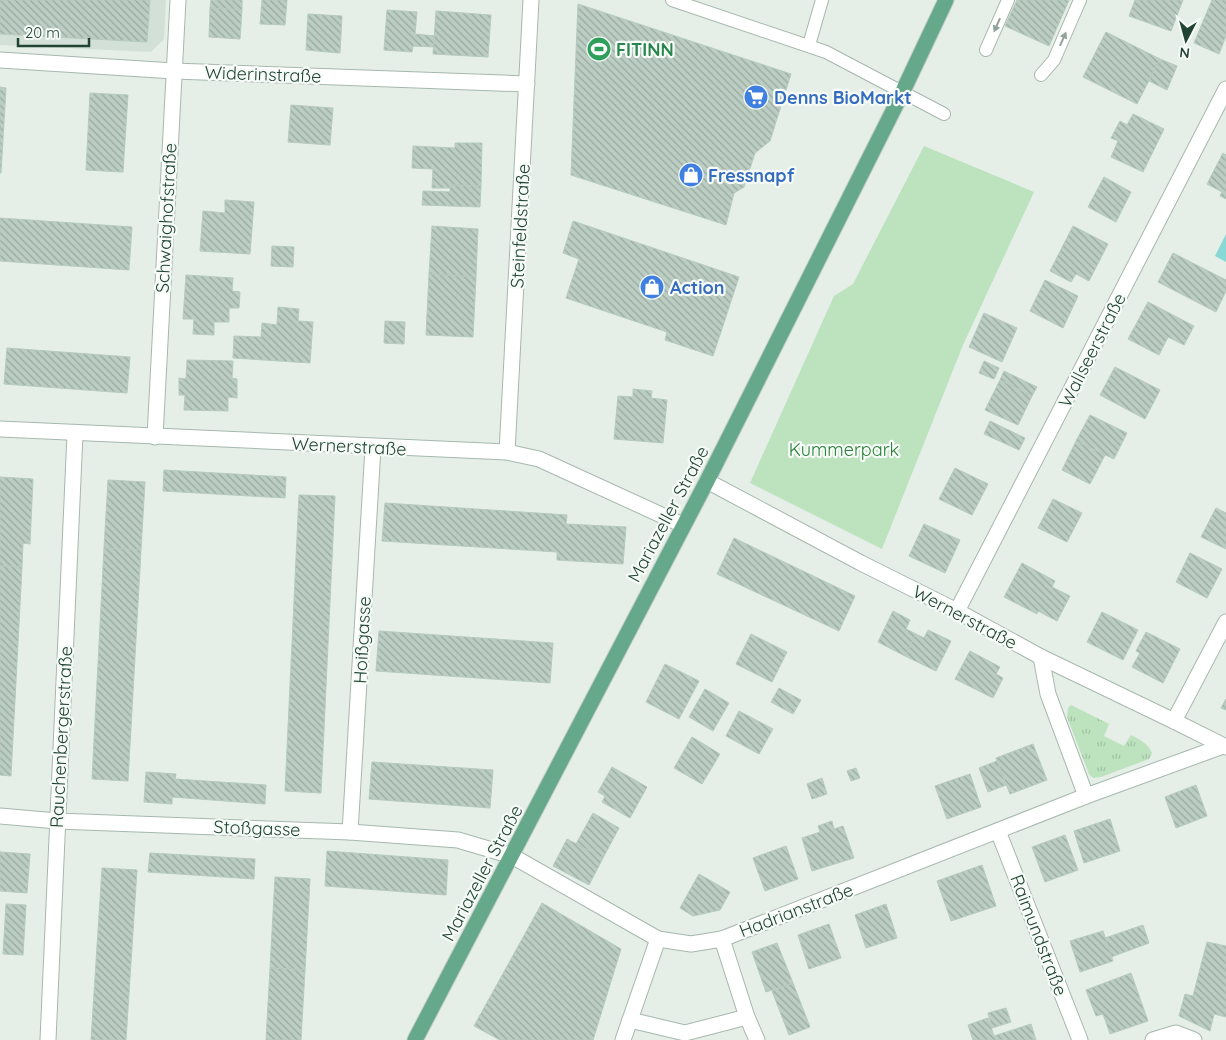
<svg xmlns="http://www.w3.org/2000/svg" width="1226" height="1040" viewBox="0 0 1226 1040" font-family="Quicksand,sans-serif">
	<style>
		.built { fill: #d3e0d7 }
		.grass { fill: url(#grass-tufts) }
		.green { fill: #bce2be }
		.water { fill: #88d9d5 }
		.building { fill: url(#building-back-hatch); stroke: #b6cabe }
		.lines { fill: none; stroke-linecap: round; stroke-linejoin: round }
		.lane-casing { stroke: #a6b8ae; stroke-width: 14 }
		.street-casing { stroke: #a6b8ae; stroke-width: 17 }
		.primary-casing { stroke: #c1cbc6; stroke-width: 17 }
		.lane { stroke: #fff; stroke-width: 12 }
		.street { stroke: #fff; stroke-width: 15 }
		.primary { stroke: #65a98a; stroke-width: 15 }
		.oneway { fill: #90a299 }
		.labels { text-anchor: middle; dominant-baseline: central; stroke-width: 4.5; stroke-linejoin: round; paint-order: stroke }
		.leisure-label { font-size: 18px; font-weight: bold; fill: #27864d; stroke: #f6fbf8; text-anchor: start }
		.street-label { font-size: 18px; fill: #214433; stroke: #f6fbf8 }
		.shop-label { font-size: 18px; font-weight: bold; fill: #366cbe; stroke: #f6fbf8; text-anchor: start }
		.park-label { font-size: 18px; fill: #277f37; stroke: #f6fbf8 }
	</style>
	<defs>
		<pattern id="grass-tufts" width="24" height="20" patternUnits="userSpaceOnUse" patternTransform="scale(1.25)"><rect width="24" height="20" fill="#bce2be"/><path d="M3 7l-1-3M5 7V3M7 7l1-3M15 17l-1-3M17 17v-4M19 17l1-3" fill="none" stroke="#a1c3a4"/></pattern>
		<pattern id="building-back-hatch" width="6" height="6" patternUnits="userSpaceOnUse" patternTransform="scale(1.25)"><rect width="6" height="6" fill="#bccec3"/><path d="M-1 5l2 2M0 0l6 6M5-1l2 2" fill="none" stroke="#98a99f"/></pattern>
	</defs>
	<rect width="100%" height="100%" fill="#e5efe8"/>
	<path class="built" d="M0 0H166L164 39 151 52 0 45Z"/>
	<path class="grass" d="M1071 705 1109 724 1104 736 1124 746 1131 735C1140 740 1148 743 1152 753L1149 759 1101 777 1093 778 1089 774 1067 717 1068 708Z"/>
	<path class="green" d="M924 146 1034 192 963 345 882 549 750 483 834 296 853 284Z"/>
	<path class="water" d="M1226 234V262L1215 256Z"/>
	<g class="building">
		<path d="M0 0H150L147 42 0 34Z"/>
		<path d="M211 0H242V10L210 8Z"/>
		<path d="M262 0H287L285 25 260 24Z"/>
		<path d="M1017 0H1069L1049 46 1005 26Z"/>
		<path d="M1135 0H1183L1171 31 1129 16Z"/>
		<path d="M1212 0H1226V36L1219 54 1194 43Z"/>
		<path d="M578 4 791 74 770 141 755 153 744 187 734 193 726 225 571 175Z"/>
		<path d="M210 8 242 10 240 39 209 37Z"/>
		<path d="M387 10 417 12 415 34 435 36 434 47 413 46 412 52 384 50Z"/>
		<path d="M436 11 491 15 488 57 433 54Z"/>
		<path d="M308 14 342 16 340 53 306 50Z"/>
		<path d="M1106 32 1160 59 1137 104 1083 77Z"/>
		<path d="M1160 59 1177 66 1167 90 1149 81Z"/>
		<path d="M0 87 6 88 1 173H0Z"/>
		<path d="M90 93 128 95 123 172 86 170Z"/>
		<path d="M291 105 333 108 330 145 288 142Z"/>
		<path d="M1133 114 1164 129 1143 172 1111 157 1118 141 1111 138 1120 121 1127 125Z"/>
		<path d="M455 143H482L481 186 450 185V188H432L433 169 412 168 413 146 455 148Z"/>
		<path d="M1223 153 1226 155V199L1220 196 1222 192 1207 184Z"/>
		<path d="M1104 177 1131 192 1116 222 1088 207Z"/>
		<path d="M450 185 481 186 480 207 422 205 423 191 450 192Z"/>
		<path d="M225 200 254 202 250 254 200 251 203 211 225 213Z"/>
		<path d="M0 218 132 227 129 270 0 261Z"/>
		<path d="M573 221 739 277 713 356 665 340 667 332 566 298 579 259 563 253Z"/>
		<path d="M432 226 478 229 476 277 429 274Z"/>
		<path d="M1073 226 1108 244 1089 281 1076 274 1071 282 1050 271Z"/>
		<path d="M272 246 294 247 293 267 271 266Z"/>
		<path d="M1173 253 1226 280V291L1216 312 1158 282Z"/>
		<path d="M429 274 476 277 473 337 426 335Z"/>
		<path d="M186 275 233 278 232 291 240 292 239 308H229V322H214V335L193 334 194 319H183Z"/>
		<path d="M1045 280 1078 296 1063 328 1030 311Z"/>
		<path d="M1148 302 1194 326 1184 345 1168 337 1159 355 1128 339Z"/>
		<path d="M278 307 299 309 298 321 313 322 310 363 233 358 234 336 261 337 262 323 277 325Z"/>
		<path d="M984 313 1017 328 1002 362 969 347Z"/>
		<path d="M385 321 405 322 404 344 384 343Z"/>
		<path d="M7 348 130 357 127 393 4 384Z"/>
		<path d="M187 360 233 361 232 378 237 379V398L228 397V411L184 410 185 395H179V378L186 379Z"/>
		<path d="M984 361 999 368 994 379 979 373Z"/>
		<path d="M1115 367 1160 390 1145 419 1100 395Z"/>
		<path d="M1004 371 1037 387 1032 396 1000 380Z"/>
		<path d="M1000 380 1032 396 1018 425 985 410Z"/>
		<path d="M633 389 652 391 651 398 667 400 663 443 614 439 618 396 633 397Z"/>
		<path d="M1090 415 1127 433 1114 459 1076 441Z"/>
		<path d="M990 421 1025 438 1019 450 984 434Z"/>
		<path d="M1076 441 1105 455 1090 484 1062 470Z"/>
		<path d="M955 468 988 484 972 515 939 499Z"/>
		<path d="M164 470 286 477 285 498 163 491Z"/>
		<path d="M0 477 33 479 30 544 23 543 22 567 0 566Z"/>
		<path d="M108 480 145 482 141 550 104 548Z"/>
		<path d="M299 495 335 496 321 793 285 791Z"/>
		<path d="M1053 499 1082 513 1067 542 1038 528Z"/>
		<path d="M385 503 567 515 566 524 626 527 623 564 557 560V552L382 541Z"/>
		<path d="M1216 508 1226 513V549L1201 537Z"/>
		<path d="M924 524 960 540 945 573 909 556Z"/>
		<path d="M734 538 855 596 839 631 717 574Z"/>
		<path d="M104 548 141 550 128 781 92 779Z"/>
		<path d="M1190 553 1222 569 1207 598 1176 582Z"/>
		<path d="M1022 563 1055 581 1052 587 1070 596 1057 621 1038 611 1037 614 1004 597Z"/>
		<path d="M0 566 22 567 11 776 0 775Z"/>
		<path d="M893 611 910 620 906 629 916 634 905 656 878 642Z"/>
		<path d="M1102 612 1138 630 1123 660 1087 642Z"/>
		<path d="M928 630 951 641 936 671 905 656 916 634 924 638Z"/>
		<path d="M379 631 553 643 550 683 376 671Z"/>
		<path d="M1146 632 1180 649 1163 683 1132 667 1140 653 1136 651Z"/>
		<path d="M751 634 787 652 772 682 736 664Z"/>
		<path d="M970 651 1000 667 996 674 1003 678 993 698 955 679Z"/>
		<path d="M665 664 699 681 679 719 646 702Z"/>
		<path d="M779 688 801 700 793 714 771 702Z"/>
		<path d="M705 689 729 703 713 731 689 717Z"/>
		<path d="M1226 699V710L1221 708Z"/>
		<path d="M739 711 773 729 759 754 726 736Z"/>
		<path d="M692 737 720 754 702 784 674 768Z"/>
		<path d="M1033 744 1047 780 1010 794 996 758Z"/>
		<path d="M997 761 1006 785 988 792 979 768Z"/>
		<path d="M372 762 493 770 490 808 369 799Z"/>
		<path d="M612 767 647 787 630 818 602 802 605 796 598 792Z"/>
		<path d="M856 768 860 778 851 781 847 771Z"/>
		<path d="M146 772 176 774 175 779 266 785 265 804 172 797V804L144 802Z"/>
		<path d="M970 774 981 807 947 819 935 786Z"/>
		<path d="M822 778 827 794 812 799 807 784Z"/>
		<path d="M1196 785 1207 816 1176 828 1165 797Z"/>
		<path d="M593 813 619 828 603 858 576 844Z"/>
		<path d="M1110 819 1120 851 1084 863 1074 831Z"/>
		<path d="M832 821 834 829 843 826 854 858 812 871 802 838 820 832 818 826Z"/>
		<path d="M1065 835 1078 870 1045 882 1032 847Z"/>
		<path d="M567 839 603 858 589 885 553 866Z"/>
		<path d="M786 846 798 879 765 891 753 858Z"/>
		<path d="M327 851 448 860 446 895 325 886Z"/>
		<path d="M0 852 30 854 27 893 0 891Z"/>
		<path d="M150 853 255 859 254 879 148 872Z"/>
		<path d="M982 865 996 906 951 921 937 881Z"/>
		<path d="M102 868 137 870 126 1040H91Z"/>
		<path d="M699 874 730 892 720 910 693 916 680 908Z"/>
		<path d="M275 877 310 879 305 970 270 968Z"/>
		<path d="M542 903 621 949 593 1040H500L474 1026Z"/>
		<path d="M6 904 26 905 23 955 3 954Z"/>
		<path d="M886 904 897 938 866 948 855 915Z"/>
		<path d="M829 924 841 958 809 969 798 935Z"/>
		<path d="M1143 925 1149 943 1111 957 1105 938Z"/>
		<path d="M1103 931 1113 961 1080 972 1070 941Z"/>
		<path d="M1207 942 1226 946V1017L1214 1014 1210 1031 1179 1016 1185 994 1193 996Z"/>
		<path d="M777 943 793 983 766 992 752 952Z"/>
		<path d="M270 968 305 970 301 1040H266Z"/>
		<path d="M1131 973 1148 1021 1110 1034 1103 1014 1096 1016 1086 990Z"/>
		<path d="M793 983 810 1027 789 1035 772 991Z"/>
		<path d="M1006 1008 1011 1022 992 1028 988 1013Z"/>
		<path d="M988 1018 994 1036 1031 1024 1036 1040H973L968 1025Z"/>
	</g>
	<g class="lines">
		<defs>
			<g id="lane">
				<path d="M672 0 826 52 944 114"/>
				<path d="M809 45 822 0"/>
				<path d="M986 50 1008 0"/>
				<path d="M1041 75 1054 60 1080 0"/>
			</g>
			<g id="street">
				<path d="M0 60 174 71 527 84"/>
				<path d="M0 429 507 452 539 459 683 525"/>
				<path d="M155 437 178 0"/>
				<path d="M507 452 531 0"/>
				<path d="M707 481 861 563 957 611 1041 657 1174 721 1226 747"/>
				<path d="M957 611 1226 89"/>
				<path d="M1041 657 1048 694 1086 796"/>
				<path d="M1174 721 1226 622"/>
				<path d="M0 816 57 821 350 832 458 840 512 856 658 939 691 944 722 939 1086 796 1223 746"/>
				<path d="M998 831 1080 1040"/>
				<path d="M350 832 373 448"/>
				<path d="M722 939 747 1017 757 1040"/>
				<path d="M630 1020 685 1033 747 1017"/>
				<path d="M48 1040 75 434"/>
				<path d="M623 1040 658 939"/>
				<path d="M1153 1040 1176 1033 1194 1040"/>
			</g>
			<path id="primary" d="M415 1040 707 481 903 91 946 0"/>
		</defs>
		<use href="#lane" class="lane-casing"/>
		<use href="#street" class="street-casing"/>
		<use href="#primary" class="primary-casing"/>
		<use href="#lane" class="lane"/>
		<use href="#street" class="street"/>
		<use href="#primary" class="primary"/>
	</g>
	<defs><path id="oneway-solid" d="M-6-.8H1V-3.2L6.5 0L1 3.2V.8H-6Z" transform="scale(1.25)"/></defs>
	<g class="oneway">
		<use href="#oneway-solid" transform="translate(997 25) rotate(114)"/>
		<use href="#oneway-solid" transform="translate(1063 39) rotate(-66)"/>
	</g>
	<defs>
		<symbol id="stadium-disc" viewBox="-11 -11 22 22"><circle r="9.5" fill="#2e9e5b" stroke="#f6fbf8"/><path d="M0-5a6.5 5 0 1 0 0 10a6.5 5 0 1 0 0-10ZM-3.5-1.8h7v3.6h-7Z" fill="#fff"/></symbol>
		<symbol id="supermarket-disc" viewBox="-11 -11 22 22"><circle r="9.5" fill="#3f7fe0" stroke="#f6fbf8"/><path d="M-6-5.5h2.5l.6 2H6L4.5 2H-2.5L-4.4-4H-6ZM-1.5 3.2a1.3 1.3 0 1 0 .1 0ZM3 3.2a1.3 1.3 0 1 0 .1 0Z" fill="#fff"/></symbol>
		<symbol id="shop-disc" viewBox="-11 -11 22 22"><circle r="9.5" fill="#3f7fe0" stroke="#f6fbf8"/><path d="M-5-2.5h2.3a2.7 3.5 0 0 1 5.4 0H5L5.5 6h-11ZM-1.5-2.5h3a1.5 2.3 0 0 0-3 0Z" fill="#fff"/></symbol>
	</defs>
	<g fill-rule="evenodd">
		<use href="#stadium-disc" x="585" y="35" width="28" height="28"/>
		<use href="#supermarket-disc" x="742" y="83" width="28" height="28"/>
		<use href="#shop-disc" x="677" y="161" width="28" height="28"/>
		<use href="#shop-disc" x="638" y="273" width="28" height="28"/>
	</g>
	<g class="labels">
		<g class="leisure-label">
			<text x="616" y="49">FITINN</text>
		</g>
		<g class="street-label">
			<text transform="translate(263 74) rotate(2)">Widerinstraße</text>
			<text transform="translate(166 218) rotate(-87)">Schwaighofstraße</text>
			<text transform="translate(520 226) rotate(-87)">Steinfeldstraße</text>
			<text transform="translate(1092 350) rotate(-63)">Wallseerstraße</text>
			<text transform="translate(349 446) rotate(3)">Wernerstraße</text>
			<text transform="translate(668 514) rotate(-62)">Mariazeller Straße</text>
			<text transform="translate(965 617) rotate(28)">Wernerstraße</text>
			<text transform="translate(362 640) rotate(-87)">Hoißgasse</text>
			<text transform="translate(61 737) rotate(-87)">Rauchenbergerstraße</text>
			<text transform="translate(257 828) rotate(2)">Stoßgasse</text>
			<text transform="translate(482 873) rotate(-62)">Mariazeller Straße</text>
			<text transform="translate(796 910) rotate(-21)">Hadrianstraße</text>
			<text transform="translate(1039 935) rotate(69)">Raimundstraße</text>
		</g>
		<g class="shop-label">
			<text x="774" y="97">Denns BioMarkt</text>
			<text x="708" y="175">Fressnapf</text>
			<text x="670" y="287">Action</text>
		</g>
		<g class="park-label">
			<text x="844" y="449">Kummerpark</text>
		</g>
	</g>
	<g transform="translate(1186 40) rotate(186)" stroke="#f6fbf8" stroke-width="4" paint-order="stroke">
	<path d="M0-4L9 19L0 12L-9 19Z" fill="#214433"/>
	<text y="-8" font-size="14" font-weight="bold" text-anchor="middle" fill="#214433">N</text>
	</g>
	<path d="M18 38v8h71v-8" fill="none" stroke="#214433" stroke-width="2.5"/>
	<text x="25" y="38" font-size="15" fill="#214433" stroke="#f6fbf8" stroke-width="4" paint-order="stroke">20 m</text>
</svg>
